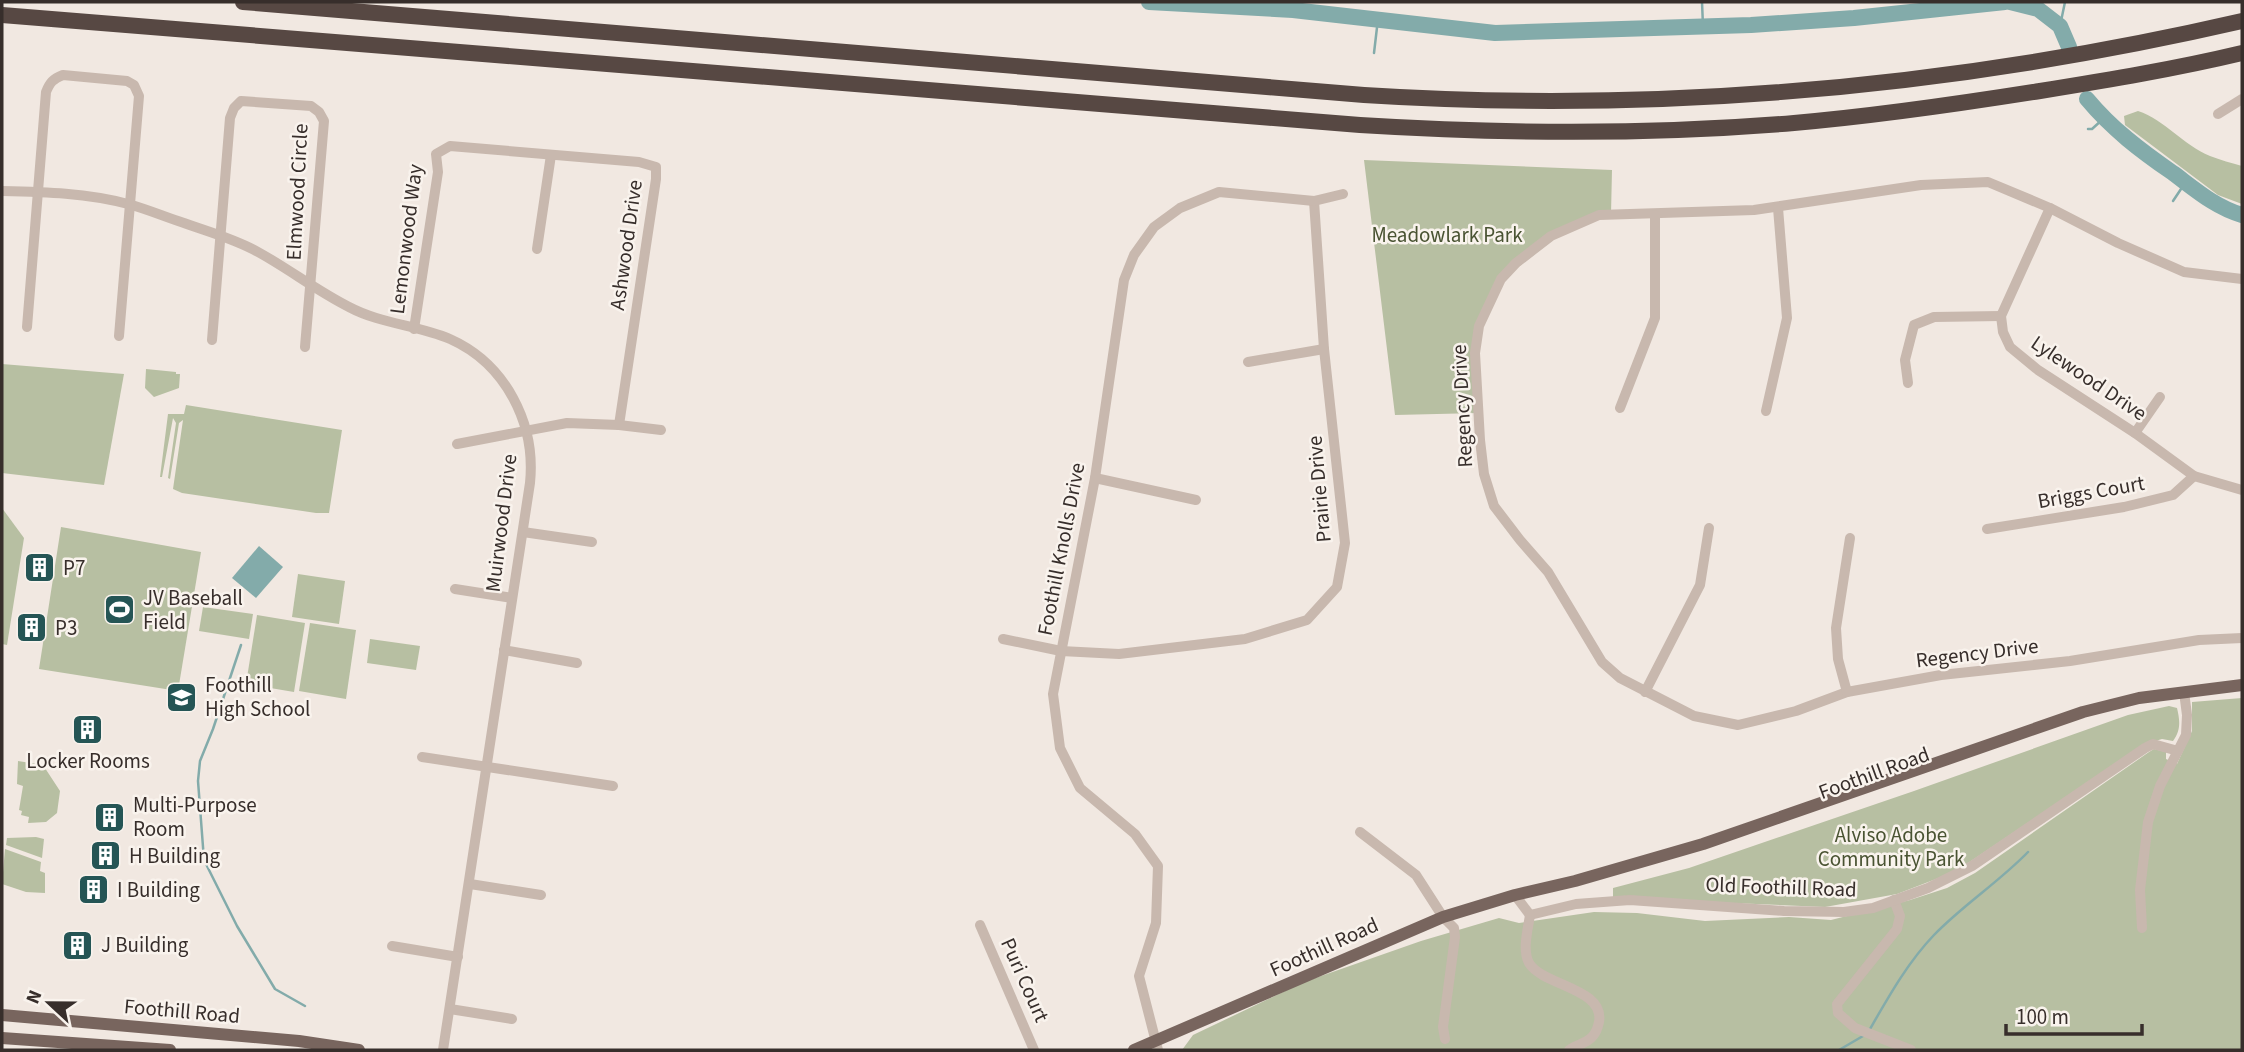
<svg xmlns="http://www.w3.org/2000/svg" width="2244" height="1052" viewBox="0 0 2244 1052" font-family="'Source Sans 3',sans-serif">
	<style>
		.green { fill: #b7bfa2 }
		.water { fill: #83abaa }
		.lines { fill: none; stroke-linecap: round; stroke-linejoin: round }
		.stream { stroke: #83abaa; stroke-width: 2.5 }
		.river { stroke: #83abaa; stroke-width: 16 }
		.minor { stroke: #c8b8ae; stroke-width: 10 }
		.major { stroke: #78655e; stroke-width: 12 }
		.highway { stroke: #574843; stroke-width: 16 }
		.labels { text-anchor: middle; dominant-baseline: central; stroke-width: 5; stroke-linejoin: round; paint-order: stroke }
		.street-label { font-size: 21px; fill: #372e2b; stroke: #f9f3ed }
		.park-label { font-size: 21px; fill: #495332; stroke: #f9f3ed }
		.poi-label { font-size: 21px; fill: #372e2b; stroke: #f9f3ed; text-anchor: start }
	</style>
	<rect width="100%" height="100%" fill="#f1e8e1"/>
	<g class="green">
		<path d="M2138 111C2165 120 2183 145 2210 156 2220 160 2232 163 2242 166V204L2218 195 2125 125 2124 116Z"/>
		<path d="M1364 160 1612 170 1611 214 1576 222 1504 278 1483 320 1476 358 1479 413 1395 415Z"/>
		<path d="M2 364 124 374 104 485 2 473Z"/>
		<path d="M146 369 176 372V374H180L179 388 154 397 145 388Z"/>
		<path d="M186 405 342 430 329 513H316L182 493 173 489 183 420 179 423 170 479 168 478 176 423 173 418 162 477H160L168 414H184Z"/>
		<path d="M2 508 24 538 7 645 2 644Z"/>
		<path d="M61 527 201 552 178 691 39 669Z"/>
		<path d="M298 574 345 581 339 624 292 617Z"/>
		<path d="M203 607 253 614 249 639 199 631Z"/>
		<path d="M257 615 305 623 294 692 246 684Z"/>
		<path d="M310 623 356 630 346 699 299 691Z"/>
		<path d="M370 639 420 646 416 670 367 663Z"/>
		<path d="M2242 698V1050H1182L1193 1035 1304 982 1421 941 1499 918 1519 923 1594 912 1637 913 1705 921 1789 917 1831 920 1910 900 1947 888 1975 873 2149 752 2154 749 2166 752V759L2177 764 2192 731V702Z"/>
		<path d="M2169 706 2177 708C2180 721 2181 730 2173 741L2162 739 2145 744 1971 861 1949 874 1897 894 1825 907 1613 898V888L1689 868 1914 791 2128 715Z"/>
		<path d="M18 761 43 765 60 791 57 813 46 822 28 823 29 817 21 815 22 811 19 810 23 786 17 784Z"/>
		<path d="M36 837 44 839 42 858 6 845 7 838Z"/>
		<path d="M5 849 41 862 40 871 45 873V893L26 892 2 884Z"/>
	</g>
	<path class="water" d="M259 546 283 567 256 598 232 578Z"/>
	<g class="lines">
		<g class="stream">
			<path d="M1702 2 1703 26"/>
			<path d="M1174 3 1175 2"/>
			<path d="M1963 5V2"/>
			<path d="M2060 26 2065 2"/>
			<path d="M1374 53 1378 19"/>
			<path d="M2088 129H2092L2103 119"/>
			<path d="M2173 201 2185 183"/>
			<path d="M241 645 213 729 200 761 198 781 204 860 237 926 275 989 305 1006"/>
			<path d="M1870 1029C1889 996 1908 962 1934 935 1963 905 1999 882 2028 852"/>
			<path d="M1839 1050 1863 1036"/>
		</g>
		<g class="river">
			<path d="M1149 2 1293 10 1495 33 1751 25 1854 18 2005 2"/>
			<path d="M2010 2 2038 9 2060 26 2069 47"/>
			<path d="M2087 99C2112 129 2141 151 2173 173 2196 190 2215 207 2242 215"/>
		</g>
		<g class="minor">
			<path d="M2218 114 2242 99"/>
			<path d="M2 191C45 192 87 193 128 204 147 209 165 217 184 223 209 232 235 239 258 252 289 269 317 291 349 307 381 324 417 325 450 339 506 364 536 424 530 483L443 1050"/>
			<path d="M2050 208 2001 316 2003 332 2010 347 2038 370 2135 433 2194 476 2242 490"/>
			<path d="M537 249 551 155"/>
			<path d="M2242 279 2184 272 2118 243 2050 208 1988 182 1921 185 1754 210 1599 215 1551 236 1516 263 1501 279 1479 326 1475 353 1480 440 1484 474 1494 506 1520 540 1548 572 1602 662 1620 678 1694 716 1738 725 1796 711 1847 692 1941 675 2070 661 2199 640 2242 638"/>
			<path d="M27 327 46 92C50 82 53 79 63 75L127 81 134 85 139 96 119 336"/>
			<path d="M414 329 438 172 436 154 450 146 639 162 656 167V179L619 425"/>
			<path d="M212 340 230 118 234 108 241 101 311 106 319 112 324 121 305 347"/>
			<path d="M1248 362 1324 349"/>
			<path d="M1908 383 1905 360 1914 325 1934 317 2001 316"/>
			<path d="M1620 408 1655 318V215"/>
			<path d="M1766 411 1787 318 1778 208"/>
			<path d="M2135 433 2160 397"/>
			<path d="M457 444 567 423 619 425 661 430"/>
			<path d="M1095 478 1196 500"/>
			<path d="M1987 529 2124 507 2173 495 2194 476"/>
			<path d="M523 532 592 542"/>
			<path d="M455 589 512 598"/>
			<path d="M1003 639 1061 651 1119 654 1245 639 1307 620 1337 587 1345 543 1324 349 1314 201"/>
			<path d="M504 650 577 663"/>
			<path d="M1645 692 1700 585 1709 528"/>
			<path d="M1847 692 1838 659 1836 628 1850 538"/>
			<path d="M422 757 613 786"/>
			<path d="M1360 832 1416 875 1443 917 1454 928 1455 937 1443 1027 1445 1039"/>
			<path d="M470 884 541 895"/>
			<path d="M1515 895 1530 915"/>
			<path d="M1894 900 1900 916 1897 929 1837 1004 1838 1013 1855 1028 1911 1050"/>
			<path d="M1530 915 1576 904 1630 900 1784 911 1844 912 1873 908 1928 888 1972 866 2145 748 2153 744 2178 751"/>
			<path d="M1530 915C1528 929 1522 950 1529 963 1543 986 1605 988 1599 1022 1598 1027 1596 1033 1592 1037 1587 1043 1576 1045 1569 1050"/>
			<path d="M980 925 1034 1050"/>
			<path d="M2142 928 2140 890 2148 822 2160 786 2186 735 2187 715 2184 692"/>
			<path d="M392 946 458 957"/>
			<path d="M450 1009 512 1019"/>
			<path d="M1158 1050 1139 976 1156 923 1158 866 1135 834 1080 788 1060 748 1053 694 1095 478 1124 280 1134 255 1154 227 1180 208 1219 192 1314 201 1343 194"/>
		</g>
		<g class="major">
			<path d="M2 1015 299 1041 359 1050"/>
			<path d="M2 1038 170 1050"/>
			<path d="M1134 1050 1443 917 1515 895 1575 881 1703 844 2083 712 2139 698 2242 685"/>
		</g>
		<g class="highway">
			<path d="M243 2 1364 95C1662 114 1951 88 2242 21"/>
			<path d="M2 15 1360 125C1505 134 1650 135 1794 123 1876 116 1958 104 2040 91 2108 80 2175 69 2242 53"/>
		</g>
	</g>
	<defs>
		<symbol id="building-square" viewBox="-11 -11 22 22"><rect x="-9" y="-9" width="18" height="18" rx="4" fill="#255555" stroke="#f9f3ed"/><path d="M-4-6H4V6H1V3H-1V6H-4ZM-2.5-4.3h1.7v1.8h-1.7ZM.8-4.3h1.7v1.8H.8ZM-2.5-1h1.7V.8h-1.7ZM.8-1h1.7V.8H.8Z" fill="#fff"/></symbol>
		<symbol id="stadium-square" viewBox="-11 -11 22 22"><rect x="-9" y="-9" width="18" height="18" rx="4" fill="#255555" stroke="#f9f3ed"/><path d="M0-5a6.5 5 0 1 0 0 10a6.5 5 0 1 0 0-10ZM-3.5-1.8h7v3.6h-7Z" fill="#fff"/></symbol>
		<symbol id="school-square" viewBox="-11 -11 22 22"><rect x="-9" y="-9" width="18" height="18" rx="4" fill="#255555" stroke="#f9f3ed"/><path d="M0-5L7-2L0 1L-7-2ZM-4 1L0 2.5L4 1V4Q0 6-4 4Z" fill="#fff"/></symbol>
	</defs>
	<g fill-rule="evenodd">
		<use href="#building-square" x="22" y="550" width="35" height="35"/>
		<use href="#stadium-square" x="102" y="592" width="35" height="35"/>
		<use href="#building-square" x="14" y="610" width="35" height="35"/>
		<use href="#school-square" x="164" y="680" width="35" height="35"/>
		<use href="#building-square" x="70" y="712" width="35" height="35"/>
		<use href="#building-square" x="92" y="800" width="35" height="35"/>
		<use href="#building-square" x="88" y="838" width="35" height="35"/>
		<use href="#building-square" x="76" y="872" width="35" height="35"/>
		<use href="#building-square" x="60" y="928" width="35" height="35"/>
	</g>
	<g class="labels">
		<g class="street-label">
			<text transform="translate(297 192) rotate(-87)">Elmwood Circle</text>
			<text transform="translate(406 239) rotate(-83)">Lemonwood Way</text>
			<text transform="translate(626 245) rotate(-82)">Ashwood Drive</text>
			<text transform="translate(2089 378) rotate(34)">Lylewood Drive</text>
			<text transform="translate(1462 406) rotate(-93)">Regency Drive</text>
			<text transform="translate(1319 489) rotate(-95)">Prairie Drive</text>
			<text transform="translate(2091 492) rotate(-10)">Briggs Court</text>
			<text transform="translate(501 523) rotate(-83)">Muirwood Drive</text>
			<text transform="translate(1061 549) rotate(-79)">Foothill Knolls Drive</text>
			<text transform="translate(1977 653) rotate(-7)">Regency Drive</text>
			<text transform="translate(1874 773) rotate(-20)">Foothill Road</text>
			<text transform="translate(1781 887) rotate(2)">Old Foothill Road</text>
			<text transform="translate(1324 947) rotate(-24)">Foothill Road</text>
			<text transform="translate(1025 980) rotate(66)">Puri Court</text>
			<text transform="translate(182 1011) rotate(5)">Foothill Road</text>
		</g>
		<g class="park-label">
			<text x="1447" y="235">Meadowlark Park</text>
			<text x="1891" y="835">Alviso Adobe<tspan x="1891" dy="24">Community Park</tspan></text>
		</g>
		<g class="poi-label">
			<text x="63" y="568">P7</text>
			<text x="143" y="598">JV Baseball<tspan x="143" dy="24">Field</tspan></text>
			<text x="55" y="628">P3</text>
			<text x="205" y="685">Foothill<tspan x="205" dy="24">High School</tspan></text>
			<text x="88" y="761" text-anchor="middle">Locker Rooms</text>
			<text x="133" y="805">Multi-Purpose<tspan x="133" dy="24">Room</tspan></text>
			<text x="129" y="856">H Building</text>
			<text x="117" y="890">I Building</text>
			<text x="101" y="945">J Building</text>
		</g>
	</g>
	<rect width="2244" height="1052" fill="none" stroke="#372e2b" stroke-width="7"/>
	<g transform="translate(49 1003) rotate(292)" stroke="#f9f3ed" stroke-width="5" paint-order="stroke">
	<path d="M0-5L12 26L0 18L-12 26Z" fill="#372e2b"/>
	<text y="-10" font-size="19" font-weight="bold" text-anchor="middle" fill="#372e2b">N</text>
	</g>
	<path d="M2006 1024v10h136v-10" fill="none" stroke="#372e2b" stroke-width="3.5"/>
	<text x="2016" y="1024" font-size="21" fill="#372e2b" stroke="#f9f3ed" stroke-width="5" paint-order="stroke">100 m</text>
</svg>
